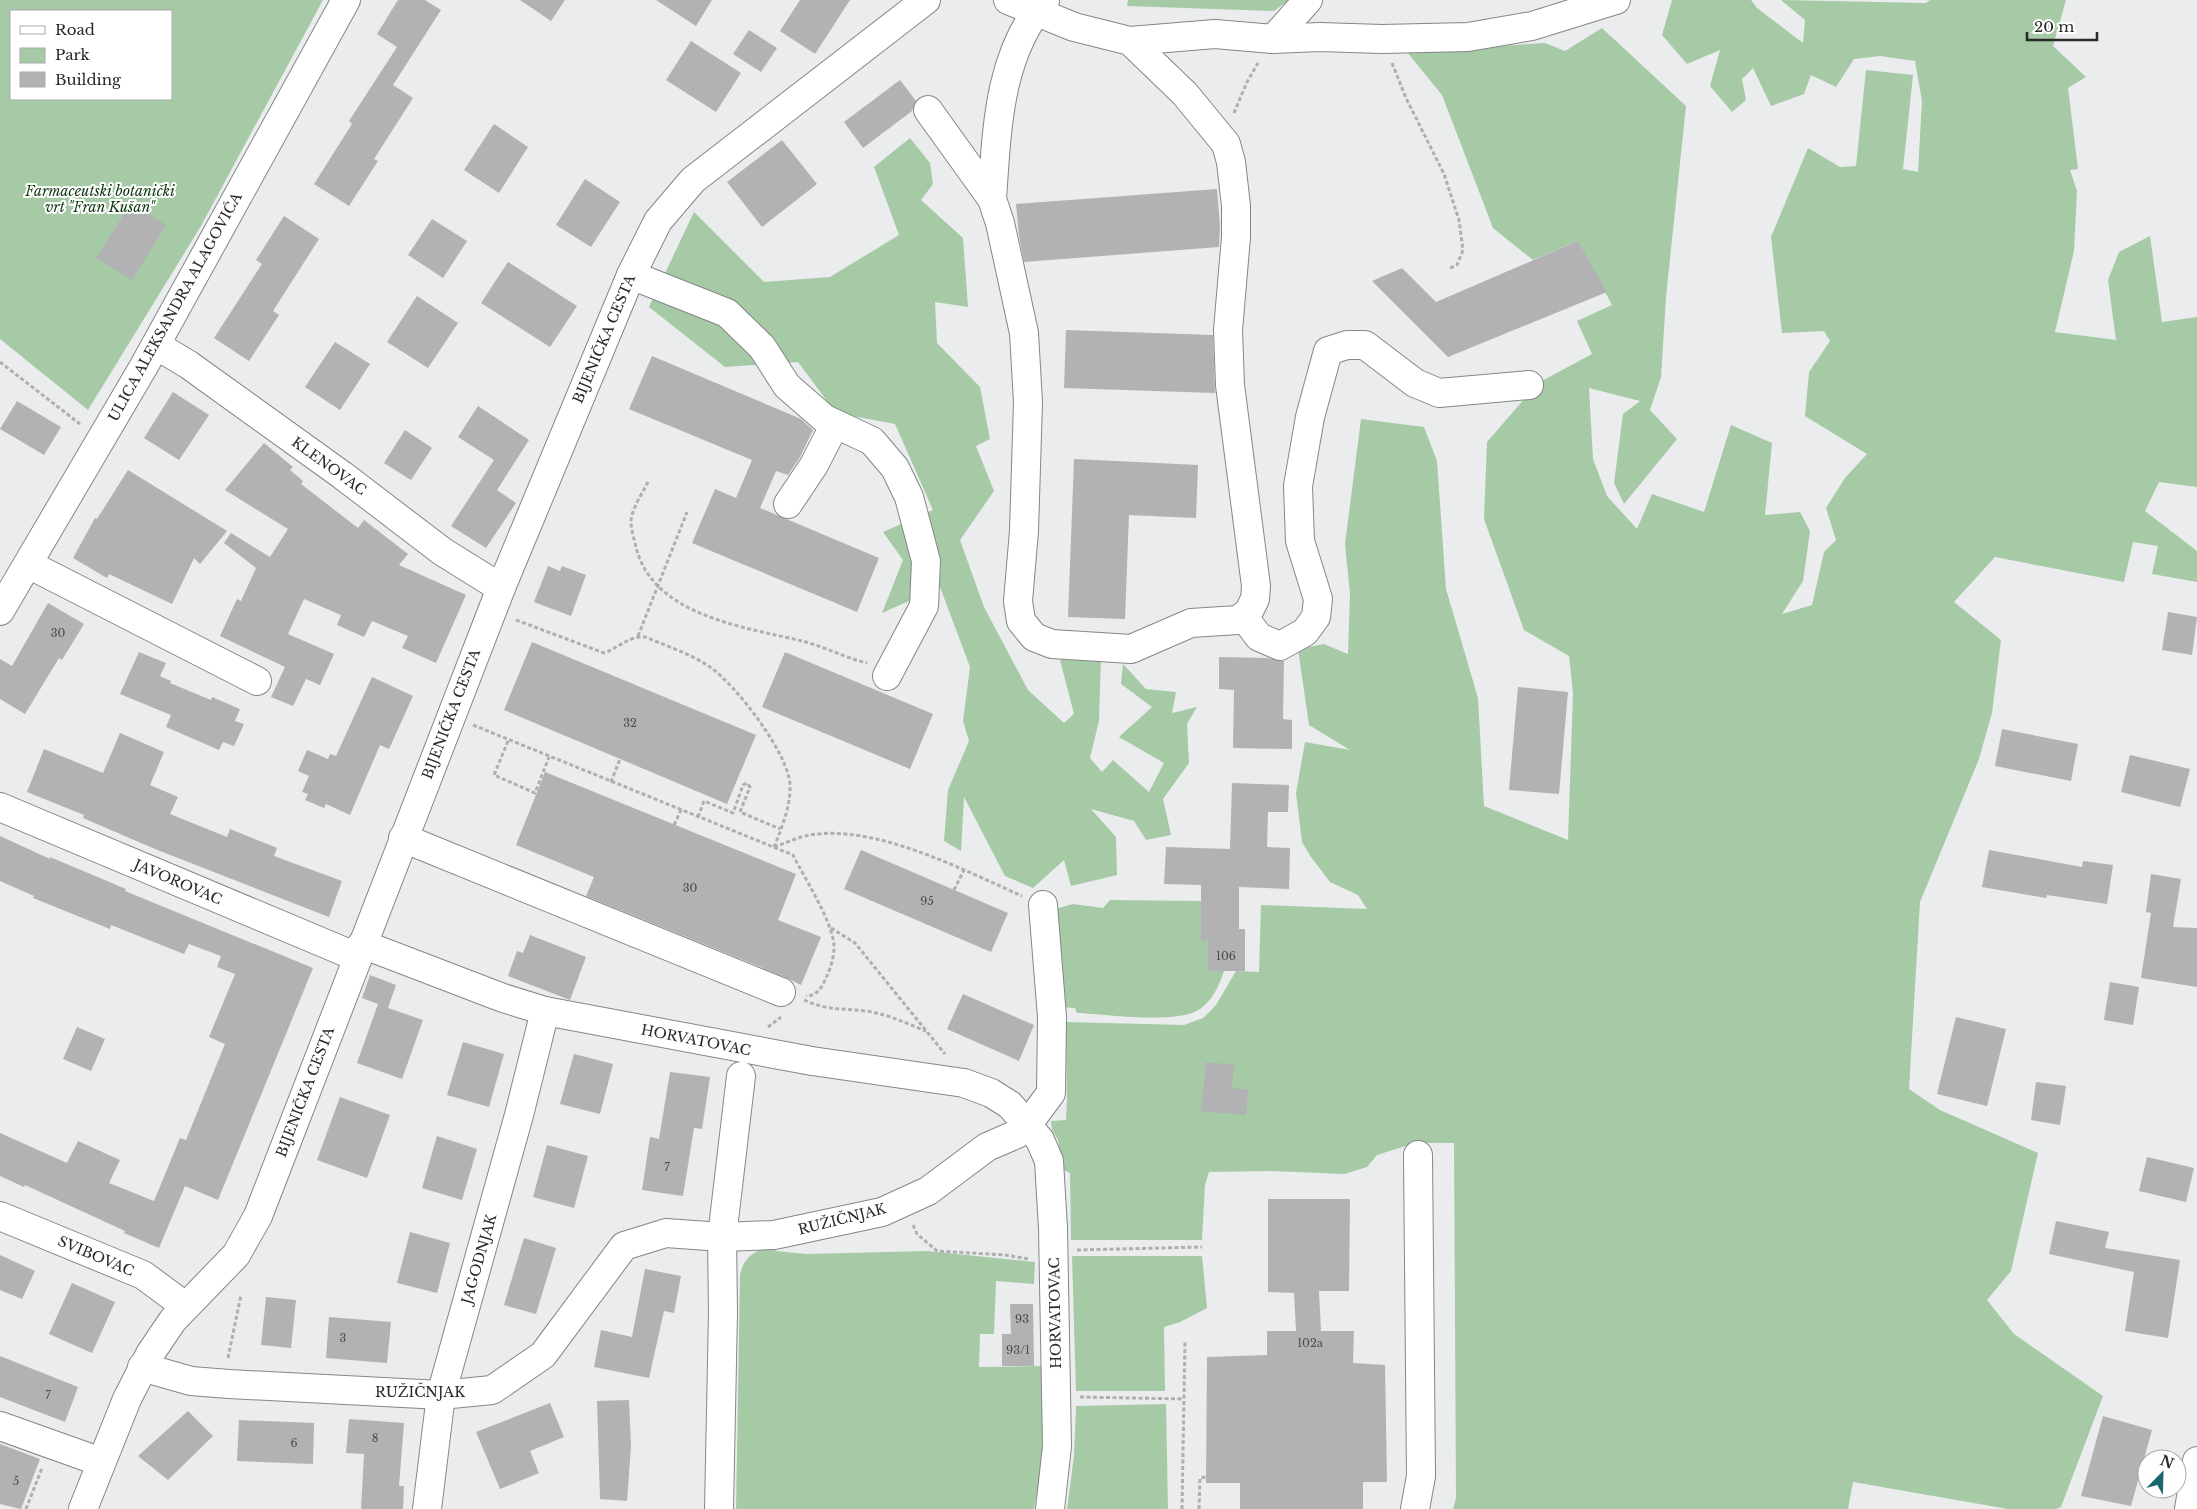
<svg xmlns="http://www.w3.org/2000/svg" width="2197" height="1509" viewBox="0 0 2197 1509" font-family="'Libre Baskerville',serif">
	<style>
		.green { fill: #a6caa5; fill-rule: evenodd }
		.building { fill: #b2b1b3 }
		.lines { fill: none; stroke-linecap: round; stroke-linejoin: round }
		.minor-casing { stroke: #858687; stroke-width: 30 }
		.major-casing { stroke: #858687; stroke-width: 30 }
		.path { stroke: #aeafb1; stroke-width: 3; stroke-dasharray: 4 2.5; stroke-linecap: butt }
		.minor { stroke: #fff; stroke-width: 28 }
		.major { stroke: #fff; stroke-width: 28 }
		.labels { text-anchor: middle; dominant-baseline: central; stroke-width: 4; stroke-linejoin: round; paint-order: stroke }
		.number-label { font-size: 11px; fill: #4a4b4c }
		.park-label { font-size: 14px; font-style: italic; fill: #0f3711; stroke: #fff }
		.street-label { font-size: 14px; fill: #282929; stroke: #fff }
	</style>
	<rect width="100%" height="100%" fill="#ebecee"/>
	<g class="green">
		<path d="M0 0H323L201 226 88 410 0 339ZM11 11H171V99H11Z"/>
		<path d="M1128 0H1289L1274 11 1127 6Z"/>
		<path d="M1672 0H1751L1757 8 1803 43 1805 20 1781 0 1926 3 1930 0H2066L2053 46 2086 77 2068 88 2078 169 2070 170 2077 191 2074 251 2055 332 2116 340 2108 280 2119 252 2150 236 2162 322 2197 317V487L2159 482 2145 511 2197 551V582L2152 574 2158 546 2133 542 2124 582 1995 557 1954 602 2001 640 1992 713 1979 759 1920 902 1909 1089 1940 1110 2038 1153 2011 1271 1987 1300 2014 1334 2103 1396 2061 1507 2056 1509H2008L1853 1482 1848 1509H1453L1456 1498 1454 1143H1415L1377 1155 1367 1167 1344 1174 1271 1171 1209 1172 1205 1185 1202 1240H1071L1070 1173 1064 1170 1058 1140 1052 1130 1051 1121 1066 1120 1067 1100 1066 1022 1184 1025 1203 1018 1216 1005 1236 971 1259 972 1261 905 1367 909 1358 895 1330 882 1311 857 1302 842 1296 793 1305 742 1350 750 1309 725 1298 649 1324 644 1348 654 1350 594 1345 544 1361 419 1424 427 1437 461 1446 589 1478 698 1484 806 1568 840 1573 693 1569 656 1524 630 1484 519 1487 442 1538 383 1592 354 1577 321 1612 305 1578 241 1533 260 1493 228 1442 95 1407 52 1545 43 1565 51 1602 28 1686 106 1666 297 1661 377 1650 410 1677 439 1624 504 1614 483 1623 414 1640 401 1589 388 1593 459 1607 496 1637 529 1652 494 1704 512 1731 425 1772 443 1765 515 1800 512 1810 531 1803 581 1782 614 1812 605 1824 552 1836 540 1826 508 1845 478 1867 454 1805 416 1809 372 1830 341 1824 331 1782 333 1771 237 1808 148 1840 167 1856 166 1866 70 1913 75 1903 169 1918 172 1922 101 1915 61 1880 56 1854 59 1836 87 1811 75 1804 94 1771 106 1753 68 1742 79 1746 100 1732 112 1710 86 1720 50 1687 64 1662 35Z"/>
		<path d="M910 138 930 163 933 184 921 200 963 238 968 307 935 302 937 343 980 387 990 439 976 446 994 491 960 540 984 607 1028 690 1064 723 1074 714 1060 660 1101 656 1099 721 1090 758 1102 772 1113 760 1149 792 1164 763 1119 737 1152 707 1121 684 1123 664 1146 689 1176 692 1172 713 1197 707 1187 724 1189 763 1163 799 1171 835 1146 840 1134 821 1091 809 1116 837 1117 875 1071 886 1064 860 1033 888 1005 876 964 797 961 851 944 841 948 790 969 741 963 721 970 667 940 587 882 613 903 560 883 532 933 510 895 424 836 413 798 362 725 367 649 307 694 212 764 282 830 277 899 235 874 167Z"/>
		<path d="M1110 900 1201 901V940H1208V970L1224 971C1220 984 1212 1001 1200 1009 1176 1025 1106 1014 1077 1013L1075 1008 1059 1007 1052 910 1073 904 1103 908Z"/>
		<path d="M766 1247H773L776 1251 806 1254 927 1251 1035 1262 1034 1284 996 1281 994 1334H980L979 1367 1043 1366 1042 1465 1034 1509H736L740 1276C743 1258 751 1254 766 1247Z"/>
		<path d="M1072 1256H1202L1207 1308 1180 1322 1164 1327 1165 1391H1076Z"/>
		<path d="M1166 1404 1168 1509H1067L1074 1456 1076 1406Z"/>
	</g>
	<g class="building">
		<path d="M398 0H425L441 10 393 85 413 98 374 159 378 161 349 206 314 184 352 124 349 121 397 47 377 34Z"/>
		<path d="M520 0H565L551 21Z"/>
		<path d="M656 0H712L696 26Z"/>
		<path d="M800 0H850L815 54 780 31Z"/>
		<path d="M749 30 777 48 761 72 733 54Z"/>
		<path d="M691 41 741 73 716 112 666 80Z"/>
		<path d="M900 80 916 101 912 111 863 148 844 122Z"/>
		<path d="M494 124 528 147 499 193 464 170Z"/>
		<path d="M782 140 817 184 762 227 727 182Z"/>
		<path d="M585 179 620 202 591 247 556 225Z"/>
		<path d="M1217 189 1220 226 1219 247 1024 262 1019 236 1016 204Z"/>
		<path d="M131 203 166 225 132 280 96 258Z"/>
		<path d="M284 216 319 239 273 311 279 315 249 361 214 338 262 264 256 260Z"/>
		<path d="M432 219 467 241 443 278 408 255Z"/>
		<path d="M1578 241 1607 292 1448 357 1372 281 1402 268 1436 302Z"/>
		<path d="M508 262 577 306 550 347 481 303Z"/>
		<path d="M417 296 458 323 428 368 387 342Z"/>
		<path d="M1066 330 1213 335 1215 393 1064 388Z"/>
		<path d="M335 342 370 364 340 410 305 387Z"/>
		<path d="M652 356 801 419 813 430 800 457 788 475 776 471 760 508 879 558 857 612 692 543 715 489 736 498 752 460 629 409Z"/>
		<path d="M173 392 209 415 179 460 144 438Z"/>
		<path d="M17 401 61 427 44 455 0 429Z"/>
		<path d="M478 406 529 440 497 490 516 503 486 548 451 526 494 460 458 437Z"/>
		<path d="M405 430 432 448 411 480 384 463Z"/>
		<path d="M264 443 293 467 290 470 303 481 301 484 358 528 364 520 408 554 399 565 466 595 436 663 402 648 408 636 372 621 364 637 337 625 341 615 304 599 288 634 334 654 320 685 306 679 293 706 271 697 285 667 220 636 237 599 241 601 256 568 224 543 231 533 270 557 288 529 225 490Z"/>
		<path d="M1074 459 1198 465 1196 518 1129 515 1125 619 1068 617Z"/>
		<path d="M128 470 227 531 200 564 194 558 172 604 109 574 107 578 73 558 95 518 97 519Z"/>
		<path d="M548 566 560 571 562 566 586 575 571 616 534 602Z"/>
		<path d="M48 603 84 624 62 660 59 658 25 714 0 699V659L12 666Z"/>
		<path d="M2168 612 2197 617 2192 655 2162 650Z"/>
		<path d="M532 642 756 735 727 804 504 710Z"/>
		<path d="M139 652 166 663 160 676 171 681 170 683 211 700 212 697 240 709 235 721 244 724 234 746 223 742 219 750 166 727 171 715 120 694Z"/>
		<path d="M785 652 933 714 910 769 762 707Z"/>
		<path d="M1219 657 1267 658 1284 661 1283 719 1292 720V749L1233 748 1234 690 1219 689Z"/>
		<path d="M372 677 413 696 389 749 380 745 350 815 326 804 324 808 305 800 308 794 302 792 309 776 298 771 307 750 328 759 330 754 336 756Z"/>
		<path d="M1518 687 1568 692 1559 794 1509 790Z"/>
		<path d="M2002 729 2078 744 2071 781 1995 766Z"/>
		<path d="M120 733 164 752 150 785 178 797 170 814 227 837 230 829 277 848 274 856 342 881 329 917 155 849 83 818 84 815 27 792 44 749 103 773Z"/>
		<path d="M2130 755 2190 769 2180 807 2121 792Z"/>
		<path d="M545 772 796 874 778 920 821 937 801 985 787 978 586 896 594 877 516 845Z"/>
		<path d="M1232 783 1289 785 1288 812H1268L1267 847 1290 848 1289 889 1239 887V929H1245V971H1208V940L1201 941V885L1164 884 1166 847 1230 849Z"/>
		<path d="M0 836 50 859V857L126 889 125 891 313 968 218 1200 185 1186 159 1248 124 1233 125 1231 25 1185 24 1187 0 1176V1133L67 1163 78 1141 120 1160 109 1183 154 1201 180 1138 186 1140 225 1044 209 1037 235 974 217 967 221 956 189 944 184 954 111 925 110 929 33 898 34 896 0 881Z"/>
		<path d="M861 850 1008 913 991 952 844 889Z"/>
		<path d="M1989 850 2082 867 2083 861 2113 865 2107 904 2047 895 2046 898 1982 887Z"/>
		<path d="M2151 874 2181 879 2173 927 2197 928V987L2141 978 2151 913 2146 912Z"/>
		<path d="M530 935 586 957 570 1000 508 976 517 951 523 953Z"/>
		<path d="M370 975 396 985 388 1008 423 1020 402 1079 357 1063 378 1004 362 998Z"/>
		<path d="M2110 982 2139 987 2133 1025 2104 1020Z"/>
		<path d="M963 994 1034 1025 1019 1061 947 1029Z"/>
		<path d="M1956 1017 2006 1029 1987 1106 1937 1094Z"/>
		<path d="M77 1027 105 1039 91 1071 63 1059Z"/>
		<path d="M463 1042 504 1054 489 1107 447 1095Z"/>
		<path d="M574 1054 613 1064 600 1114 560 1104Z"/>
		<path d="M1206 1062 1234 1065 1232 1088 1248 1090 1246 1115 1201 1111Z"/>
		<path d="M670 1072 710 1077 702 1129 694 1128 683 1196 642 1190 650 1137 659 1139Z"/>
		<path d="M2036 1082 2066 1086 2060 1125 2031 1120Z"/>
		<path d="M340 1097 390 1115 367 1178 317 1160Z"/>
		<path d="M437 1136 477 1149 462 1200 422 1188Z"/>
		<path d="M547 1145 588 1156 574 1208 533 1197Z"/>
		<path d="M2147 1157 2194 1168 2186 1202 2139 1191Z"/>
		<path d="M1268 1199H1350L1349 1291H1319L1321 1331H1354L1353 1363 1385 1365 1387 1482H1363V1509H1240V1483H1206L1207 1357 1267 1355V1331H1296L1294 1293 1268 1292Z"/>
		<path d="M2056 1221 2109 1232 2105 1248 2180 1260 2168 1338 2125 1331 2134 1272 2049 1254Z"/>
		<path d="M410 1232 450 1243 437 1293 397 1283Z"/>
		<path d="M524 1238 556 1248 536 1314 504 1305Z"/>
		<path d="M0 1255 35 1271 22 1299 0 1290Z"/>
		<path d="M645 1269 681 1276 674 1313 664 1311 649 1378 594 1367 601 1330 632 1337Z"/>
		<path d="M72 1283 115 1302 92 1353 49 1334Z"/>
		<path d="M266 1297 296 1300 291 1348 261 1345Z"/>
		<path d="M1010 1304H1033L1034 1366H1002V1334H1011Z"/>
		<path d="M329 1317 391 1322 387 1363 326 1358Z"/>
		<path d="M0 1356 78 1387 65 1422 0 1397Z"/>
		<path d="M629 1400 631 1446 627 1501 600 1499 597 1401Z"/>
		<path d="M550 1403 564 1437 530 1451 539 1473 500 1489 476 1432Z"/>
		<path d="M188 1411 213 1436 168 1480 138 1456Z"/>
		<path d="M2103 1416 2152 1430 2131 1506 2081 1496Z"/>
		<path d="M349 1419 404 1423 399 1486H404L403 1509H361L364 1454 346 1453Z"/>
		<path d="M239 1420 314 1423 313 1464 237 1461Z"/>
		<path d="M0 1444 40 1459 21 1509 0 1504Z"/>
	</g>
	<g class="lines">
		<defs>
			<g id="minor">
				<path d="M1273 39 1308 0"/>
				<path d="M1130 41 1215 34 1273 39 1320 37 1382 39 1468 37 1532 26 1616 0"/>
				<path d="M928 110 992 199 1000 223 1024 333 1028 402 1024 531 1018 601 1021 621 1034 637 1052 644 1131 649 1191 623 1238 620 1248 613 1255 599 1256 586 1230 385 1228 330 1236 237V206L1231 162 1226 144 1185 94 1130 41 1074 27 1008 0"/>
				<path d="M992 199C997 129 998 56 1045 0"/>
				<path d="M631 275 727 313 762 347 787 386 825 419 872 441 895 468 909 497 926 561 924 606 887 676"/>
				<path d="M156 345 189 365 342 475 443 552 501 588"/>
				<path d="M788 504 814 465 835 424"/>
				<path d="M28 564 257 681"/>
				<path d="M0 611 144 366 346 0"/>
				<path d="M1243 616 1259 637 1280 646 1305 632 1316 617 1318 599 1300 541 1298 486 1310 417 1328 351 1347 345H1365L1415 383 1439 393 1529 385"/>
				<path d="M0 807 357 957"/>
				<path d="M403 838 781 992"/>
				<path d="M362 944 503 998 545 1011 812 1061 964 1083 991 1093 1010 1105 1040 1140 1049 1161 1053 1228 1057 1446 1050 1509"/>
				<path d="M0 1216 143 1275 185 1306"/>
				<path d="M142 1367 191 1381 229 1384 441 1395 492 1390 543 1355 624 1246 666 1233 722 1237 774 1235 882 1212 928 1191 987 1147 1017 1134 1028 1124 1051 1093 1052 1017 1043 905"/>
				<path d="M0 1426 101 1462"/>
				<path d="M427 1509 441 1395 519 1115 545 1011"/>
				<path d="M719 1509 723 1312 722 1237 741 1076"/>
				<path d="M1415 1509 1421 1476 1418 1155"/>
			</g>
			<g id="major">
				<path d="M83 1509 127 1399 150 1354 173 1320 236 1255 258 1216 501 588 631 275 658 221 693 180 926 0"/>
				<path d="M2189 1509 2197 1461"/>
			</g>
		</defs>
		<use href="#minor" class="minor-casing"/>
		<use href="#major" class="major-casing"/>
		<g class="path">
			<path d="M1392 63 1406 98 1444 174 1459 220 1463 250 1457 265 1448 269"/>
			<path d="M1234 113 1247 82 1258 63"/>
			<path d="M0 362 80 424"/>
			<path d="M648 482C642 494 632 508 631 521 631 528 633 536 635 543 650 617 746 627 806 642 827 648 846 658 867 663"/>
			<path d="M516 620 604 653C618 648 629 636 645 637 667 646 691 654 710 667 736 685 789 754 790 785 791 807 781 828 774 848"/>
			<path d="M638 636 687 512"/>
			<path d="M473 725 793 855C804 877 834 924 834 947 834 958 830 970 825 980 821 989 816 996 806 996"/>
			<path d="M508 741 494 775 535 793 549 757"/>
			<path d="M611 782 620 759"/>
			<path d="M698 817 704 801 733 813 743 785 747 783 750 787 740 812 780 829"/>
			<path d="M674 825 681 810"/>
			<path d="M774 847C786 843 798 837 810 835 876 824 963 870 1022 896"/>
			<path d="M954 890 964 870"/>
			<path d="M831 928 855 943 945 1054"/>
			<path d="M804 1000C829 1011 841 1008 866 1011 887 1014 906 1023 926 1031"/>
			<path d="M768 1027 781 1017"/>
			<path d="M913 1225 917 1234 937 1251 1005 1255 1029 1259"/>
			<path d="M1077 1250 1202 1247"/>
			<path d="M228 1358 241 1295"/>
			<path d="M1080 1397 1184 1399"/>
			<path d="M26 1509 42 1468"/>
			<path d="M1182 1509 1185 1341"/>
			<path d="M1199 1509 1200 1478 1206 1477"/>
		</g>
		<use href="#minor" class="minor"/>
		<use href="#major" class="major"/>
	</g>
	<g class="labels">
		<g class="number-label">
			<text x="58" y="633">30</text>
			<text x="630" y="723">32</text>
			<text x="690" y="888">30</text>
			<text x="927" y="901">95</text>
			<text x="1226" y="956">106</text>
			<text x="667" y="1167">7</text>
			<text x="1022" y="1319">93</text>
			<text x="343" y="1338">3</text>
			<text x="1310" y="1343">102a</text>
			<text x="1018" y="1350">93/1</text>
			<text x="48" y="1395">7</text>
			<text x="375" y="1438">8</text>
			<text x="294" y="1443">6</text>
			<text x="16" y="1481">5</text>
		</g>
		<g class="park-label">
			<text x="100" y="191">Farmaceutski botanički<tspan x="100" dy="16">vrt "Fran Kušan"</tspan></text>
		</g>
		<g class="street-label">
			<text transform="translate(175 307) rotate(-61)">ULICA ALEKSANDRA ALAGOVIĆA</text>
			<text transform="translate(604 339) rotate(-67)">BIJENIČKA CESTA</text>
			<text transform="translate(329 466) rotate(36)">KLENOVAC</text>
			<text transform="translate(451 714) rotate(-69)">BIJENIČKA CESTA</text>
			<text transform="translate(178 882) rotate(23)">JAVOROVAC</text>
			<text transform="translate(696 1040) rotate(11)">HORVATOVAC</text>
			<text transform="translate(305 1092) rotate(-69)">BIJENIČKA CESTA</text>
			<text transform="translate(842 1219) rotate(-14)">RUŽIČNJAK</text>
			<text transform="translate(96 1256) rotate(23)">SVIBOVAC</text>
			<text transform="translate(479 1259) rotate(-74)">JAGODNJAK</text>
			<text transform="translate(1055 1313) rotate(-91)">HORVATOVAC</text>
			<text x="420" y="1392">RUŽIČNJAK</text>
		</g>
	</g>
	<rect x="10" y="10" width="162" height="90" fill="#ffffff" stroke="#a9a9a9"/>
	<rect x="20" y="26" width="25" height="8" fill="#ffffff" stroke="#a9a9a9"/>
	<text x="55" y="35" font-size="15" fill="#282929">Road</text>
	<rect x="20" y="48" width="25" height="15" fill="#a6caa5" stroke="#a9a9a9"/>
	<text x="55" y="60" font-size="15" fill="#282929">Park</text>
	<rect x="20" y="72" width="25" height="15" fill="#b2b1b3" stroke="#a9a9a9"/>
	<text x="55" y="85" font-size="15" fill="#282929">Building</text>
	<g transform="translate(2162 1474) rotate(23)"><circle r="24" fill="#ffffff" stroke="#a9a9a9"/>
	<path d="M0-4L9 19L0 12L-9 19Z" fill="#1b686c"/>
	<text y="-8" font-size="14" font-weight="bold" text-anchor="middle" fill="#282929">N</text>
	</g>
	<path d="M2027 32v8h70v-8" fill="none" stroke="#282929" stroke-width="2.5"/>
	<text x="2034" y="32" font-size="15" fill="#282929" stroke="#ffffff" stroke-width="4" paint-order="stroke">20 m</text>
</svg>
